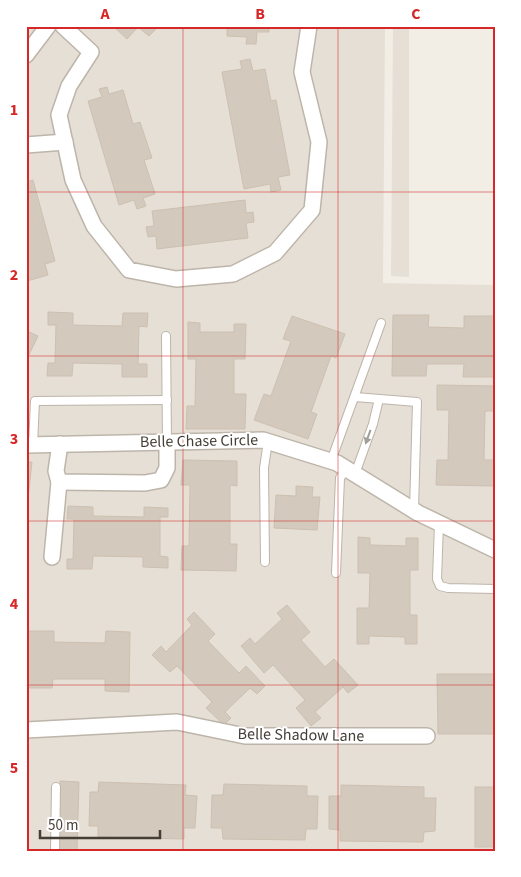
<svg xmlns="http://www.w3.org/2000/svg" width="521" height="877" viewBox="0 0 521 877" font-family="'Source Sans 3',sans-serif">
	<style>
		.residential { fill: #e6dfd5 }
		.building { fill: #d3c9bd; stroke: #cdc0b0 }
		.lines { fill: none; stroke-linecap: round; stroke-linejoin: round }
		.lane-casing { stroke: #bdb5aa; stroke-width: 10 }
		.street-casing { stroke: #bdb5aa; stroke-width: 18 }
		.lane { stroke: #fff; stroke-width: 8 }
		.street { stroke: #fff; stroke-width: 15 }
		.oneway { fill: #a29e9a }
		.grid { fill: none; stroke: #d62828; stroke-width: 1; stroke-opacity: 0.55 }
		.labels { text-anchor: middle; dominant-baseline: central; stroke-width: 4; stroke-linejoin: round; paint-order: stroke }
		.street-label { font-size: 16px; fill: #443e36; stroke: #fff }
		.neatline { fill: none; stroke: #d62828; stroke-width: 2 }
		.grid-label { font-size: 16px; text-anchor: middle; font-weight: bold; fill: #d62828 }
	</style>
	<rect width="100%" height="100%" fill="#f2eee6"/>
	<g class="residential">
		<path d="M26 26H385L383 283 495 285V851H26Z"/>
		<path d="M393 26H409V277L391 276Z"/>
	</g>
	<g class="building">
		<path d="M113 26H153L156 29 149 36 138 27 127 39Z"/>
		<path d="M227 26H269V32H257L256 44H246L247 37 227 36Z"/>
		<path d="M250 59 253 71 265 69 271 101 276 100 290 175 278 177 281 190 271 192 270 184 244 189 222 72 242 69 240 61Z"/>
		<path d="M107 87 109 94 123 90 133 124 140 122 152 158 144 160 155 194 143 198 146 206 137 209 134 200 119 205 88 101 102 97 99 89Z"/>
		<path d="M33 180 55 261 45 264 48 275 27 281 26 182Z"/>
		<path d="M245 200 246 213 253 212 254 222 246 223 248 238 157 249 156 236 148 237 146 227 154 226 152 211Z"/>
		<path d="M48 312 73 313V325L122 326 123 313H148L147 327 139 326 138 364H147V377H122V364L73 363 72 376H47L48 363H55L56 325H48Z"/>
		<path d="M393 315H429L428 327 464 328V316H495V377H463L464 364H427L426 376H392Z"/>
		<path d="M292 316 345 334 336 358 331 356 311 412 317 414 308 439 254 420 264 394 271 396 291 341 283 339Z"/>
		<path d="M188 322 200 323V332H234V324H246L245 359H234V394H246L245 429H186L187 406H195L196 359H188Z"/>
		<path d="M27 331 38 336 26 361V331Z"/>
		<path d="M437 385 495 386V411H485L484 460H495V486L436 485 437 460H448L449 410H437Z"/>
		<path d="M183 460 237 461V486L230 485V544H237L236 571 181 570 182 546H189L190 485H181Z"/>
		<path d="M26 462H32L28 498H26Z"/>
		<path d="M296 486 313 487 312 497H320L317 530 274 528 276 495 296 496Z"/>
		<path d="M68 506 93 507V516L144 517V507L168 508V517H160V556L168 557V568L143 567V557L93 556 92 569H67V559H73L74 519H67Z"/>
		<path d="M358 537 370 538V545L406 546V538H418V570H410V615H417V644H405V637L369 636V644H357V608H369L370 573H358Z"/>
		<path d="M287 605 310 632 301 640 325 667 334 659 358 685 348 693 343 687 315 712 321 718 311 726 296 708 305 700 273 665 264 673 241 646 250 638 255 644 282 619 277 613Z"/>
		<path d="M194 612 215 634 208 641 239 673 246 666 265 686 257 694 250 688 225 712 231 718 224 725 206 708 212 702 177 666 170 672 152 655 161 646 166 652 192 625 187 619Z"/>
		<path d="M26 631H54V642L105 643 106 631 130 632 129 692 105 691V679H53L52 688H26Z"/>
		<path d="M437 674H495V734H438Z"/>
		<path d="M60 781 79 782 77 850H58Z"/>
		<path d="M99 782 186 785 185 795 197 796 195 828H184V839L98 837V826H89L90 792H98Z"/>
		<path d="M224 784 307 786V796H318L317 829H306L305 840 223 839 222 828H211L212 795H223Z"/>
		<path d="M341 785 424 787V798H436L435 831 424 832 423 842 340 841V830L329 829V796H341Z"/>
		<rect x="475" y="787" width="19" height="60"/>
	</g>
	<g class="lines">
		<defs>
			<g id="lane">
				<path d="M166 336 167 442"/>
				<path d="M355 397 417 402 414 510"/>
				<path d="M33 445 35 401 167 400"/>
				<path d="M331 461 381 323"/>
				<path d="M355 474 373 424 379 399"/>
				<path d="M439 524 437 579 440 586 448 588 495 589"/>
				<path d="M265 562 264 468 268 441"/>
				<path d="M336 573 340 478 346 469"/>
				<path d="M55 851 56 787"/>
			</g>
			<g id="street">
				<path d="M63 26 91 52 69 86 59 115 73 180 94 226 129 270 176 279 233 274 275 253 312 210 319 142 302 72 309 26"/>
				<path d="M26 55 48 26"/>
				<path d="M26 145 65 142"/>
				<path d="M60 444 56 471 59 482 145 483 161 480 167 468V442"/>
				<path d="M26 445 263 440 337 463 418 513 495 550"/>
				<path d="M52 557 59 482"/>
				<path d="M26 730 177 722 245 736H427"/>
			</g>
		</defs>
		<use href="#lane" class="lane-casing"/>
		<use href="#street" class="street-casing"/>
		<use href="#lane" class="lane"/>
		<use href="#street" class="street"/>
	</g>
	<defs><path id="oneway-solid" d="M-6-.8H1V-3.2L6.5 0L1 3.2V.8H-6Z" transform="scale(1.25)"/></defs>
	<use class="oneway" href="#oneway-solid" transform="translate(368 437) rotate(110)"/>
	<path class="grid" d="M183 26V851M338 26V851M26 192H495M26 356H495M26 521H495M26 685H495"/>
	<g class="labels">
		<g class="street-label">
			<text transform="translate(199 441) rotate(-1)">Belle Chase Circle</text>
			<text transform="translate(301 735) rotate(1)">Belle Shadow Lane</text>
		</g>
	</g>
	<rect width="521" height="877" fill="none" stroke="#ffffff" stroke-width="55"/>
	<path d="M40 830v8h120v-8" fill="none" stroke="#443e36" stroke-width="2.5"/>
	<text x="48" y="830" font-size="15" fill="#443e36" stroke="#ffffff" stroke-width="4" paint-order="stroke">50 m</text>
	<rect x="28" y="28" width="466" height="822" class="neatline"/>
	<g class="grid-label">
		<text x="105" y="19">A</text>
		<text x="260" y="19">B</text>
		<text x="416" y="19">C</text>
		<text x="14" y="115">1</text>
		<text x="14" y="280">2</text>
		<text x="14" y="444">3</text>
		<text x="14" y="609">4</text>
		<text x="14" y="773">5</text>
	</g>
</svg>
